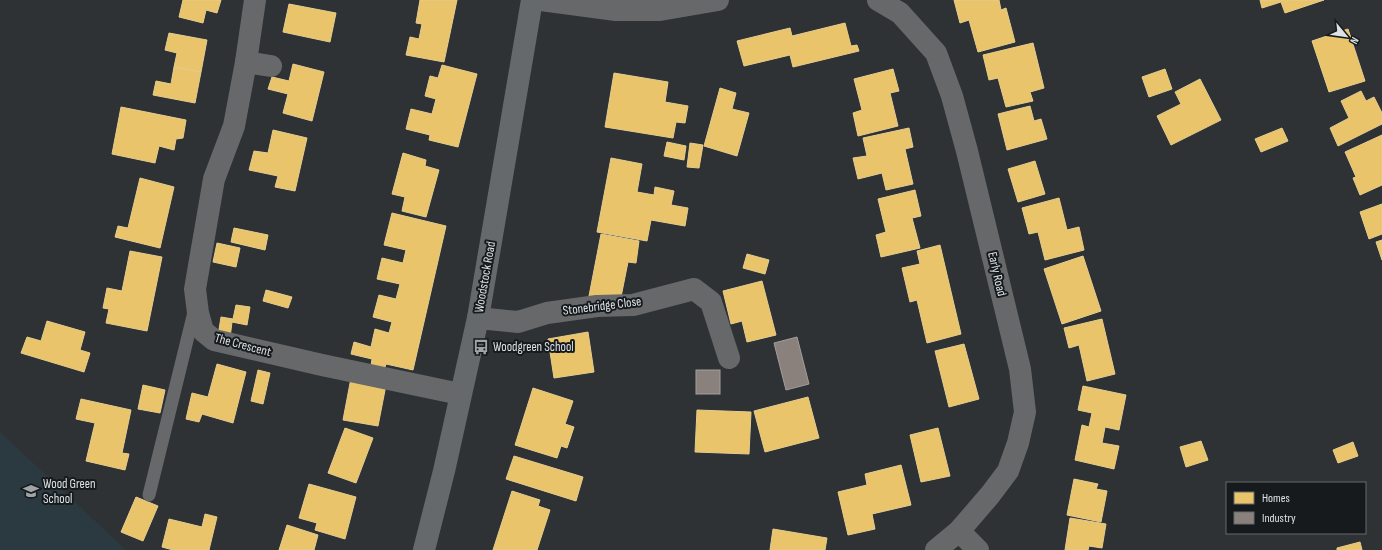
<svg xmlns="http://www.w3.org/2000/svg" width="1382" height="550" viewBox="0 0 1382 550" font-family="'Sofia Sans Condensed',sans-serif">
	<style>
		.built { fill: #2b3941 }
		.homes { fill: #e9c46a; stroke: #e5cd8f }
		.industry { fill: #8a817c; stroke: #a39e9c }
		.lines { fill: none; stroke-linecap: round; stroke-linejoin: round }
		.service { stroke: #67686a; stroke-width: 13 }
		.minor { stroke: #67686a; stroke-width: 22 }
		.primary { stroke: #66696b; stroke-width: 22 }
		.labels { text-anchor: middle; dominant-baseline: central; stroke-width: 4; stroke-linejoin: round; paint-order: stroke }
		.street-label { font-size: 13px; fill: #dce2e6; stroke: #161a1d }
		.poi-label { font-size: 13px; fill: #dce2e6; stroke: #161a1d; text-anchor: start }
	</style>
	<rect width="100%" height="100%" fill="#2e3234"/>
	<path class="built" d="M0 432 126 550H0Z"/>
	<g class="homes">
		<path d="M183 0H221L217 13 206 10 203 23 179 17Z"/>
		<path d="M420 0H457L444 62 406 55 410 37 419 39 422 24 416 23Z"/>
		<path d="M954 0H999L1001 10 1006 8 1015 42 978 52 969 20 960 23Z"/>
		<path d="M1260 0H1324L1285 13 1281 2 1262 8Z"/>
		<path d="M289 4 336 13 330 42 283 32Z"/>
		<path d="M845 23 851 46 857 45 859 51 793 67 790 55 744 66 737 41 790 28 792 36Z"/>
		<path d="M1348 29 1365 81 1329 92 1312 41Z"/>
		<path d="M169 33 207 40 201 72 174 67 177 53 165 50Z"/>
		<path d="M1033 43 1044 88 1030 92 1033 101 1006 107 998 78 989 80 983 55Z"/>
		<path d="M293 64 324 72 312 121 283 113 288 94 268 89 272 77 289 81Z"/>
		<path d="M442 65 477 74 458 147 429 140 430 135 406 129 411 109 432 114 436 99 425 96 430 76 438 78Z"/>
		<path d="M174 67 201 72 195 103 153 95 156 81 171 84Z"/>
		<path d="M893 69 899 91 890 93 898 126 858 136 853 113 862 110 854 79Z"/>
		<path d="M1165 69 1172 89 1149 97 1142 77Z"/>
		<path d="M614 73 668 82 665 102 688 106 685 123 676 122 673 138 605 127Z"/>
		<path d="M1200 79 1221 120 1171 145 1157 116 1181 104 1175 92Z"/>
		<path d="M720 88 736 93 732 109 749 113 737 156 704 146Z"/>
		<path d="M1361 91 1366 101 1374 97 1382 113V124L1338 146 1330 128 1349 118 1341 101Z"/>
		<path d="M1030 106 1034 121 1041 119 1047 139 1007 150 998 114Z"/>
		<path d="M121 107 186 120 183 138 176 139 174 150 159 146 155 163 112 154Z"/>
		<path d="M909 128 913 147 905 149 913 184 886 190 882 173 858 179 853 158 867 156 863 138Z"/>
		<path d="M1282 128 1288 141 1261 152 1255 139Z"/>
		<path d="M273 130 307 138 295 191 275 187 278 176 249 170 254 151 268 153Z"/>
		<path d="M1382 135V185L1360 195 1353 178 1356 177 1345 152Z"/>
		<path d="M667 142 686 146 684 160 664 156Z"/>
		<path d="M690 143 703 145 699 168 687 167Z"/>
		<path d="M403 153 426 160 425 166 439 170 426 217 402 211 405 197 392 194Z"/>
		<path d="M611 158 642 164 637 192 654 195 655 187 674 191 671 205 688 208 685 226 651 220 647 241 597 232Z"/>
		<path d="M1035 161 1045 194 1018 202 1008 169Z"/>
		<path d="M140 178 174 187 160 248 115 237 118 226 128 228Z"/>
		<path d="M915 190 921 216 912 218 920 248 881 257 876 235 886 232 878 199Z"/>
		<path d="M1059 198 1067 230 1079 227 1084 250 1045 260 1038 232 1029 234 1022 208Z"/>
		<path d="M1382 204V234L1369 239 1360 212Z"/>
		<path d="M392 213 446 226 413 370 386 364 384 370 371 366 372 359 351 354 354 342 371 347 375 329 389 333 392 322 373 317 379 295 396 299 400 284 377 279 382 258 403 263 406 250 384 245Z"/>
		<path d="M234 228 268 235 265 250 231 242Z"/>
		<path d="M601 234 639 241 636 263 628 262 620 302 589 296Z"/>
		<path d="M1382 240V260L1376 242Z"/>
		<path d="M217 243 240 248 236 267 213 262Z"/>
		<path d="M940 245 961 334 927 343 917 300 910 302 902 268 920 264 917 251Z"/>
		<path d="M130 251 162 257 147 331 106 323 109 309 103 308 107 288 122 291Z"/>
		<path d="M747 254 769 260 765 274 743 268Z"/>
		<path d="M1083 256 1101 311 1062 324 1044 269Z"/>
		<path d="M762 281 776 335 747 342 742 321 731 324 723 291Z"/>
		<path d="M266 290 292 297 288 308 263 301Z"/>
		<path d="M236 305 250 307 247 325 232 322 230 338 218 336 221 317 233 319Z"/>
		<path d="M1102 319 1115 374 1087 381 1079 345 1069 348 1064 328Z"/>
		<path d="M47 321 85 332 80 350 90 353 84 372 21 353 27 337 41 341Z"/>
		<path d="M588 332 594 372 554 378 548 339Z"/>
		<path d="M964 344 979 399 949 407 935 351Z"/>
		<path d="M217 364 246 372 233 423 202 414 199 422 186 419 192 393 208 397Z"/>
		<path d="M258 370 270 373 263 404 251 401Z"/>
		<path d="M351 378 386 385 378 426 343 420Z"/>
		<path d="M143 385 165 390 160 413 138 409Z"/>
		<path d="M1083 386 1126 395 1119 430 1105 427 1102 443 1119 446 1114 469 1075 460 1082 425 1089 427 1092 413 1078 410Z"/>
		<path d="M533 388 573 401 565 424 574 427 567 448 561 446 557 458 515 445Z"/>
		<path d="M808 397 819 438 765 452 754 411Z"/>
		<path d="M81 399 131 410 122 453 129 454 125 470 86 461 95 423 76 419Z"/>
		<path d="M697 410 751 412 749 454 695 452Z"/>
		<path d="M345 428 373 438 356 483 328 473Z"/>
		<path d="M938 428 950 476 921 482 910 435Z"/>
		<path d="M1201 441 1208 460 1186 467 1180 447Z"/>
		<path d="M1353 442 1358 456 1338 463 1333 450Z"/>
		<path d="M514 456 583 477 576 501 506 479Z"/>
		<path d="M901 465 911 505 872 514 875 529 848 535 838 492 867 485 865 474Z"/>
		<path d="M1074 479 1098 484 1096 489 1107 491 1101 522 1067 515Z"/>
		<path d="M309 484 356 497 345 539 315 530 317 523 299 518Z"/>
		<path d="M512 491 540 500 538 506 550 510 537 550H493Z"/>
		<path d="M136 497 158 506 143 541 121 532Z"/>
		<path d="M205 514 217 517 209 550H173L162 547 169 519 202 527Z"/>
		<path d="M1070 518 1106 524 1102 548 1089 546 1088 550H1065Z"/>
		<path d="M287 525 318 535 314 550H279Z"/>
		<path d="M773 529 827 538 825 550H770Z"/>
		<path d="M1360 542 1362 550H1337V548Z"/>
	</g>
	<g class="industry">
		<path d="M797 337 809 384 786 390 774 343Z"/>
		<rect x="696" y="370" width="24" height="24"/>
	</g>
	<g class="lines">
		<path class="service" d="M149 495 195 308"/>
		<g class="minor">
			<path d="M255 0 246 62 234 126 214 179 195 289 198 313 203 331 214 340 322 365 460 394"/>
			<path d="M541 0 616 10H660L718 0"/>
			<path d="M878 0 900 13 936 53 952 96 967 151 1020 369 1025 412 1018 443 1008 471 990 495 959 531 936 550"/>
			<path d="M246 62 271 66"/>
			<path d="M478 318 518 322 547 313 597 306 633 305 694 289 711 302 729 358"/>
			<path d="M959 531 978 550"/>
		</g>
		<path class="primary" d="M424 550 444 471 478 318 532 0"/>
	</g>
	<defs>
		<symbol id="bus-bare" viewBox="-9 -9 18 18"><path d="M-5-6H5V4H4V6H2V4H-2V6H-4V4H-5ZM-3.5-4V0h7V-4ZM-3.5 1.2v1.5H-2V1.2ZM2 1.2v1.5H3.5V1.2Z" fill="#9fa4a8" stroke="#161a1d" stroke-width="2.5" paint-order="stroke"/></symbol>
		<symbol id="school-bare" viewBox="-9 -9 18 18"><path d="M0-5L7-2L0 1L-7-2ZM-4 1L0 2.5L4 1V4Q0 6-4 4Z" fill="#9fa4a8" stroke="#161a1d" stroke-width="2.5" paint-order="stroke"/></symbol>
	</defs>
	<g fill-rule="evenodd">
		<use href="#bus-bare" x="470" y="336" width="22" height="22"/>
		<use href="#school-bare" x="20" y="480" width="22" height="22"/>
	</g>
	<g class="labels">
		<g class="street-label">
			<text transform="translate(997 274) rotate(77)">Early Road</text>
			<text transform="translate(485 277) rotate(-80)">Woodstock Road</text>
			<text transform="translate(602 306) rotate(-7)">Stonebridge Close</text>
			<text transform="translate(243 345) rotate(15)">The Crescent</text>
		</g>
		<g class="poi-label">
			<text x="493" y="347">Woodgreen School</text>
			<text x="43" y="484">Wood Green<tspan x="43" dy="15">School</tspan></text>
		</g>
	</g>
	<rect x="1226" y="482" width="140" height="52" fill="#161a1d" stroke="#656a6d"/>
	<rect x="1234" y="492" width="20" height="12" fill="#e9c46a" stroke="#656a6d"/>
	<text x="1262" y="502" font-size="12" fill="#dce2e6">Homes</text>
	<rect x="1234" y="512" width="20" height="12" fill="#8a817c" stroke="#656a6d"/>
	<text x="1262" y="522" font-size="12" fill="#dce2e6">Industry</text>
	<g transform="translate(1346 36) rotate(119)" stroke="#161a1d" stroke-width="3" paint-order="stroke">
	<path d="M0-3L7 15L0 10L-7 15Z" fill="#dce2e6"/>
	<text y="-6" font-size="11" font-weight="bold" text-anchor="middle" fill="#dce2e6">N</text>
	</g>
</svg>
